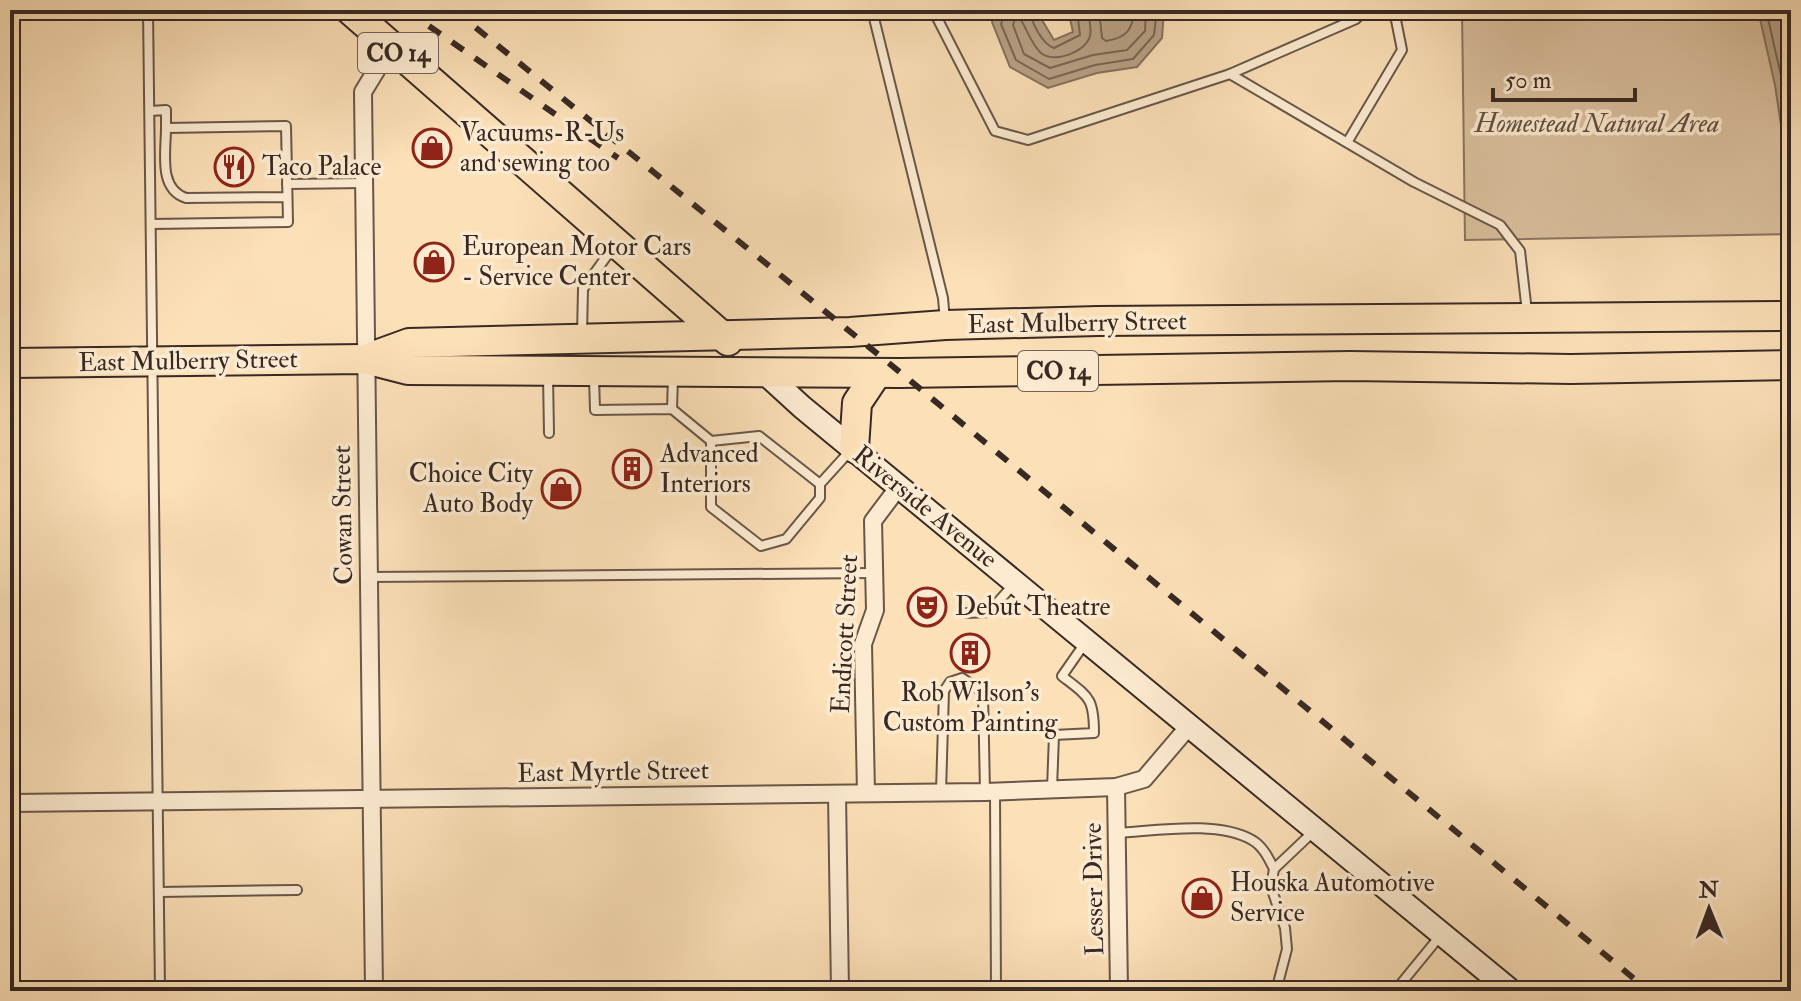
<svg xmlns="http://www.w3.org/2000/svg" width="1801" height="1001" viewBox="0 0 1801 1001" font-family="'IM FELL Double Pica',serif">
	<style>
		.green { fill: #dbc19f; stroke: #897562; stroke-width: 2 }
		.water { fill: #b9a286; stroke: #85725f; stroke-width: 2 }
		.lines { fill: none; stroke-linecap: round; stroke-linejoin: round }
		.shore { stroke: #786655; stroke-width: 2 }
		.lane-casing { stroke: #685749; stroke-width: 12 }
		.street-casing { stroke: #685749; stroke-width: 20 }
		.secondary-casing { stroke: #372924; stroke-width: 26 }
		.highway-casing { stroke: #372924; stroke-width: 32 }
		.lane { stroke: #fdebd1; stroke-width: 8 }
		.street { stroke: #fdebd1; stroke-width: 16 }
		.secondary { stroke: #fdebd1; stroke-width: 22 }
		.highway { stroke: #fce0b8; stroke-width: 28 }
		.rail { stroke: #372924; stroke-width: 6; stroke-dasharray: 14 14; stroke-linecap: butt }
		.labels { text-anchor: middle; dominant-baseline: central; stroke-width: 7; stroke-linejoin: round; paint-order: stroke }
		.shield { fill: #fdebd1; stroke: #726358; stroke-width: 2 }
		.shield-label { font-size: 24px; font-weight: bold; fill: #372924 }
		.park-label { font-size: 26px; font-style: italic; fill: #604f43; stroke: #fdebd1 }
		.poi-label { font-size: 26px; fill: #372924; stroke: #fdebd1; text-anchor: start }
		.street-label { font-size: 26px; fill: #372924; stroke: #fdebd1 }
	</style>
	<rect width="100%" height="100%" fill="#fce0b8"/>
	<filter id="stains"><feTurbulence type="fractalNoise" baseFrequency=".0025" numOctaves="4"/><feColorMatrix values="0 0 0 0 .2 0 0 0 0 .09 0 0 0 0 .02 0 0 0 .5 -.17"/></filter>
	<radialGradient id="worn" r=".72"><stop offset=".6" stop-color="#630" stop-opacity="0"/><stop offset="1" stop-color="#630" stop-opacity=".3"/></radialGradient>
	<path class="green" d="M1462 10H1791V234L1465 240Z"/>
	<g class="water">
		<path d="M1000 10H1036L1054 40 1073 32 1068 10H1164L1162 38 1137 67 1097 73 1048 88 1010 67 992 22Z"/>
		<path d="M1758 10H1791V192L1775 85Z"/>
	</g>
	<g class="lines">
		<g class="shore">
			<path d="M1006 10 1001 24 1016 60 1049 79 1095 65 1133 59 1154 35 1157 10"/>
			<path d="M1030 10C1031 22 1042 44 1054 48L1080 35 1077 10"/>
			<path d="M1087 10C1089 18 1092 28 1090 36 1086 52 1054 64 1041 53 1032 45 1027 30 1021 20L1015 18 1013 25 1024 54 1050 68 1093 55 1127 50 1145 31 1146 10"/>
			<path d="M1099 10 1102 38 1106 41C1126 38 1133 30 1134 10"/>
			<path d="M1766 10 1783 84 1791 137"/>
		</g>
		<defs>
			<g id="lane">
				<path d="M148 10 160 991"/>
				<path d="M872 10 943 298 945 321"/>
				<path d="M933 10 995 131 1028 140 1230 74 1414 182 1500 225 1520 251 1527 312"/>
				<path d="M1230 74 1356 19 1365 10"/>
				<path d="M150 111 166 110V128"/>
				<path d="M1348 141 1402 50 1394 10"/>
				<path d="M287 184 364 183"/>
				<path d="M151 224 288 222 286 126 166 128C166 152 158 189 186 198L287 197"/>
				<path d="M582 334 583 289 614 246"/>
				<path d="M548 376 549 433"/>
				<path d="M594 377 595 410 672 409 711 441V507L761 546 786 539 820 498V484L849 452"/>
				<path d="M672 409 673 378"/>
				<path d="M711 441 759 436 820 484"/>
				<path d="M368 577 874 573"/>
				<path d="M967 613 989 612 1014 584"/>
				<path d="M1052 789 1054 735 1094 733C1094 698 1089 697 1062 676L1085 643"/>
				<path d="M941 792 944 691 950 682 962 678 983 692 985 792"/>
				<path d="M995 792 996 991"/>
				<path d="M1117 833C1156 831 1217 820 1252 840 1263 846 1269 859 1274 869"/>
				<path d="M159 892 297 890"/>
				<path d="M1276 991 1287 949 1285 928 1271 887 1274 869 1313 832"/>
				<path d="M1395 991 1440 936"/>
			</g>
			<g id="street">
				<path d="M1116 787 1119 991"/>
				<path d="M866 793 863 644 875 610 873 521 900 485"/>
				<path d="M837 794 840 991"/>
				<path d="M10 803 985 792 1116 787 1144 779 1190 725"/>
				<path d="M374 991 363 92 391 46"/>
			</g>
			<path id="secondary" d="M765 373 802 407 1511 991"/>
			<g id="highway">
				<path d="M350 10 728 341"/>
				<path d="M365 359 409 343 850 332 945 325 1098 321 1791 316"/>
				<path d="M10 363 365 359 408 370 901 373 1350 366 1571 369 1791 365"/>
				<path d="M854 448 857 403 877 373"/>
			</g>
		</defs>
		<use href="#lane" class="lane-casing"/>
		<use href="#street" class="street-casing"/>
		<use href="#secondary" class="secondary-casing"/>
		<use href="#highway" class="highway-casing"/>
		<use href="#lane" class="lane"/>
		<use href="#street" class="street"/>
		<use href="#secondary" class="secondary"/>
		<use href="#highway" class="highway"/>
		<g class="rail">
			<path d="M406 10 618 158"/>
			<path d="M454 10 901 373 1649 991"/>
		</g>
	</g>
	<defs>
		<symbol id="shop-ring" viewBox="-11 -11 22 22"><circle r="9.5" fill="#fdebd1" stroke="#8f2418" stroke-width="1.5"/><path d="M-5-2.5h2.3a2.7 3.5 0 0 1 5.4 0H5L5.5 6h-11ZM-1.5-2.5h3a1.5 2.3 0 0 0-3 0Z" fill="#8f2418"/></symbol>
		<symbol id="restaurant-ring" viewBox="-11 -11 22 22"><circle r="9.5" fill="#fdebd1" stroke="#8f2418" stroke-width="1.5"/><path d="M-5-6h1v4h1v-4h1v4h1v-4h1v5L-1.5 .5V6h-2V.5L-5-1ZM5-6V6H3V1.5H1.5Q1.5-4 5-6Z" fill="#8f2418"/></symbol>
		<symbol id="building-ring" viewBox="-11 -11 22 22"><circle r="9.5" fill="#fdebd1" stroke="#8f2418" stroke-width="1.5"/><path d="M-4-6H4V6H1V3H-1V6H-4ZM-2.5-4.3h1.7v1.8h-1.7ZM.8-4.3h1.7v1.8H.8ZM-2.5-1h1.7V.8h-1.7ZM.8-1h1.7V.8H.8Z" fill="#8f2418"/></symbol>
		<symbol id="theatre-ring" viewBox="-11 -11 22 22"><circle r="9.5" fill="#fdebd1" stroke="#8f2418" stroke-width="1.5"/><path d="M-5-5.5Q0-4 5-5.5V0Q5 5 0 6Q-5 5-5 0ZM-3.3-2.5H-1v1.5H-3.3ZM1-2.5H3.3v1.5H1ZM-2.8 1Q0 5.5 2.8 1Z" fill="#8f2418"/></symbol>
	</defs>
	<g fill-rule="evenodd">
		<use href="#shop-ring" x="410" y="126" width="44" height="44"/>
		<use href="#restaurant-ring" x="212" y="145" width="44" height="44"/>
		<use href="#shop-ring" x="412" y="240" width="44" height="44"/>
		<use href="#building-ring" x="610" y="447" width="44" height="44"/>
		<use href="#shop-ring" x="539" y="467" width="44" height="44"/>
		<use href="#theatre-ring" x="905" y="585" width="44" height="44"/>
		<use href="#building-ring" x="948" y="631" width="44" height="44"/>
		<use href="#shop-ring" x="1180" y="876" width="44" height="44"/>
	</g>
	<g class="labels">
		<g class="shield">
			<rect x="358" y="33" width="80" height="40" rx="6"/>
			<rect x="1018" y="351" width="80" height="40" rx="6"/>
		</g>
		<g class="shield-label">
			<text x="398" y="53">CO 14</text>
			<text x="1058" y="371">CO 14</text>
		</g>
		<g class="park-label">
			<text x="1597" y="124">Homestead Natural Area</text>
		</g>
		<g class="poi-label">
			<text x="460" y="133">Vacuums-R-Us<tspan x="460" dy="30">and sewing too</tspan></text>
			<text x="262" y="167">Taco Palace</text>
			<text x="462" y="247">European Motor Cars<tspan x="462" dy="30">- Service Center</tspan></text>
			<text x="660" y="454">Advanced<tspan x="660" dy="30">Interiors</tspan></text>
			<text x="533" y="474" text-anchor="end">Choice City<tspan x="533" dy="30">Auto Body</tspan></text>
			<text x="955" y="607">Debut Theatre</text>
			<text x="970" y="693" text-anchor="middle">Rob Wilson's<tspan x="970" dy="30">Custom Painting</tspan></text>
			<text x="1230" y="883">Houska Automotive<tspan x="1230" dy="30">Service</tspan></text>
		</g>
		<g class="street-label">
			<text transform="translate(1077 323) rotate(-1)">East Mulberry Street</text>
			<text transform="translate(188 361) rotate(-1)">East Mulberry Street</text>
			<text transform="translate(925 507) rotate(39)">Riverside Avenue</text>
			<text transform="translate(343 515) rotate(-91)">Cowan Street</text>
			<text transform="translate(845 634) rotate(-87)">Endicott Street</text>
			<text transform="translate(613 772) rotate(-1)">East Myrtle Street</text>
			<text transform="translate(1094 889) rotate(-91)">Lesser Drive</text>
		</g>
	</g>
	<rect width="1801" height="1001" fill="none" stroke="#fce0b8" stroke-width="40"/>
	<rect x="12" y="12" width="1777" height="977" fill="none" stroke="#372924" stroke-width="4"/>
	<rect x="20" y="20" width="1761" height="961" fill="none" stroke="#372924" stroke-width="2"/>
	<g transform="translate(1709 909) rotate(359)" stroke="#fdebd1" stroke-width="6" paint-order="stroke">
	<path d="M0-6L14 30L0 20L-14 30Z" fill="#372924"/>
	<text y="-12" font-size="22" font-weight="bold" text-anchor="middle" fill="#372924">N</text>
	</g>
	<path d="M1493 88v12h142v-12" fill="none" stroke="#372924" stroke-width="4"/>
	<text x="1505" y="88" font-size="24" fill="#372924" stroke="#fdebd1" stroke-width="6" paint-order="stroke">50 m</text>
	<rect width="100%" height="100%" filter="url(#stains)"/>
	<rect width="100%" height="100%" fill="url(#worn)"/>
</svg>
